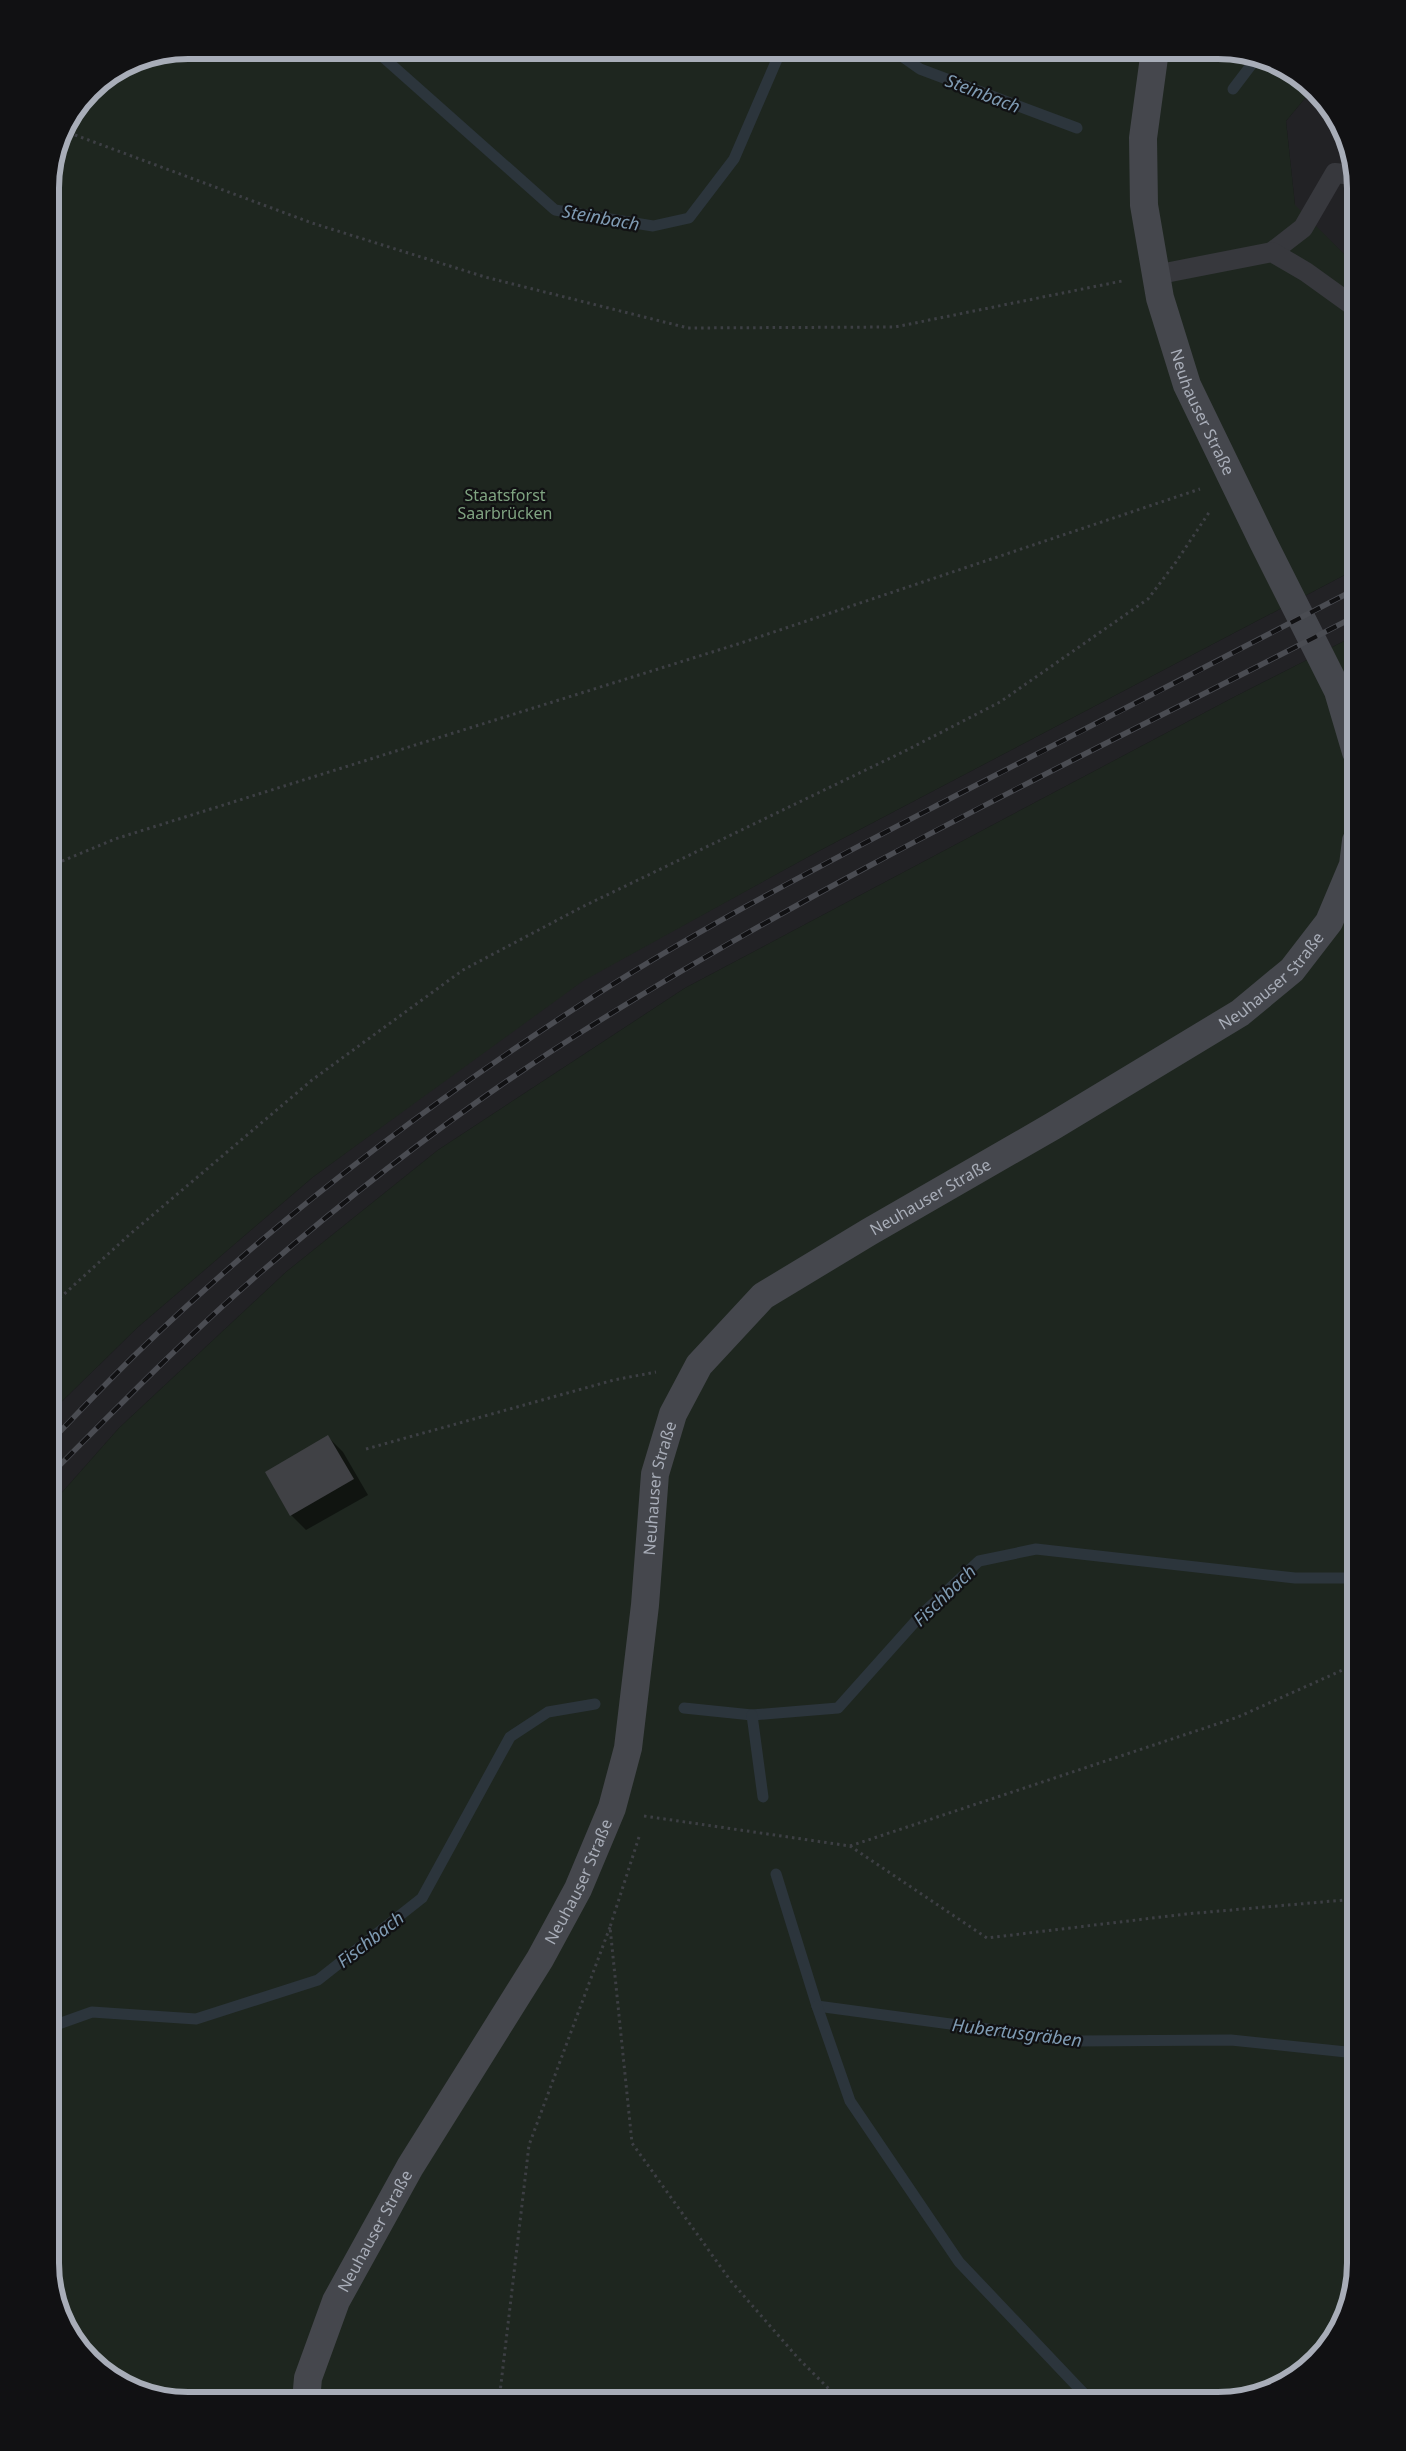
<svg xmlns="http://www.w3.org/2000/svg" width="1406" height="2451" viewBox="0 0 1406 2451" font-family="'Noto Sans',sans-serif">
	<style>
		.built { fill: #222225 }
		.green { fill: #1e261f }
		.shadow { fill: #0007 }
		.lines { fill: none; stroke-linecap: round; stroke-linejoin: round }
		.stream { stroke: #2c353c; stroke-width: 11 }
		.building { fill: #404145 }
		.path { stroke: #3d3f44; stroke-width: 3; stroke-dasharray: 2.5 4; stroke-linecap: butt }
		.lane { stroke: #37383d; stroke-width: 20 }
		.secondary { stroke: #45474d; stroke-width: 28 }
		.rail-casing { stroke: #4a4c52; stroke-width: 5.5 }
		.rail { stroke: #111113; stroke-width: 4; stroke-dasharray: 11; stroke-linecap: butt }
		.labels { text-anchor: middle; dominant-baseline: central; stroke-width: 4.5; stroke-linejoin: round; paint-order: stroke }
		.street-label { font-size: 16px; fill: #a8adb8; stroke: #111113 }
		.park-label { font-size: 16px; fill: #7fa381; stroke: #111113 }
		.water-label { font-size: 18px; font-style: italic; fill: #7f9bb3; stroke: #111113 }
		.rim { fill: none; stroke: #a8adb8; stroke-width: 6 }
	</style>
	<rect width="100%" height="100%" fill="#161618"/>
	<g class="built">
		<path d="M1311 91 1342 127 1356 188V266L1295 206 1286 121Z"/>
		<path d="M1356 569V635L1236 696 685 988 438 1150 286 1272 119 1428 50 1506V1413L138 1327 313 1177 494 1044 583 980 817 852Z"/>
	</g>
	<g class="green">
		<path d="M188 50H1228L1295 73 1311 91 1286 121 1295 205 1356 266V569L817 852 583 981 313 1177 138 1327 50 1413V179L64 127 91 90 135 60Z"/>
		<path d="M1356 635V2264L1333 2340 1279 2387 1218 2401H179L111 2378 64 2324 50 2263V1506L119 1428 286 1272 438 1150 685 988 1236 696Z"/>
	</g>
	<path class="shadow" d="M328 1437 343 1452 368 1495 306 1530 291 1515Z"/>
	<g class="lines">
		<g class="stream">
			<path d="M375 50 555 210 653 226 689 218 734 159 778 57 789 50"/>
			<path d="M893 50 920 69 1077 128"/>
			<path d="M1233 89 1255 60"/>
			<path d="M684 1708 752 1715 838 1708 922 1614 979 1561 1036 1549 1295 1578H1356"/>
			<path d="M752 1715 763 1797"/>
			<path d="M776 1874 817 2006 1076 2041 1231 2040 1356 2053"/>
			<path d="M817 2006 850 2101 959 2262 1091 2401"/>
			<path d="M50 2027 92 2012 196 2019 318 1980 422 1898 510 1737 548 1712 595 1704"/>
		</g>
	</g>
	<path class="building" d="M328 1435 354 1479 290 1516 265 1472Z"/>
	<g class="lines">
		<g class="path">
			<path d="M64 128 75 135 312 223 485 277 688 328 895 327 1122 281"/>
			<path d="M50 866 115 839 741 643 1200 489"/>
			<path d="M50 1307 129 1235 312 1080 463 970 582 907 905 751 1000 702 1148 599 1176 562 1210 511"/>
			<path d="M366 1449 614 1380 656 1372"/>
			<path d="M644 1816 850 1846 987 1938 1186 1914 1356 1899"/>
			<path d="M639 1837 610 1927 632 2143 730 2280 798 2358 841 2401"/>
			<path d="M850 1846 1238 1717 1356 1664"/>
			<path d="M499 2401 529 2145 610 1927"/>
		</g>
		<g class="lane">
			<path d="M1272 252 1303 228 1335 173 1353 175"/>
			<path d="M1155 275 1272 252 1306 272 1356 308"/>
		</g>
		<g class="secondary">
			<path id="s1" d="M1155 50 1143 138 1144 205 1160 298 1187 385 1263 542 1338 691 1356 752"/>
			<path id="s2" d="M306 2401 308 2378 336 2301 410 2167 540 1959 578 1889 612 1808 628 1748 645 1605 655 1474 673 1414 699 1365 763 1296 869 1232 1053 1126 1240 1013 1292 970 1329 922 1353 865 1356 841"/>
		</g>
		<defs>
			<g id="rail">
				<path d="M50 1442C79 1412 108 1381 138 1352 270 1224 418 1111 571 1011 694 930 826 863 957 795 1090 727 1223 658 1356 589"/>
				<path d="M50 1475C119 1406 187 1336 261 1272 362 1185 470 1102 583 1031 831 875 1097 750 1356 616"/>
			</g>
		</defs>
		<use href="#rail" class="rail-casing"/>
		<use href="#rail" class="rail"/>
	</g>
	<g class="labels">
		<g class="street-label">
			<text stroke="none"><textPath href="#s1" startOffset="372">Neuhauser Straße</textPath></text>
			<text stroke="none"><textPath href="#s2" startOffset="1820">Neuhauser Straße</textPath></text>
			<text stroke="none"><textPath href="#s2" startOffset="1415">Neuhauser Straße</textPath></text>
			<text stroke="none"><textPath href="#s2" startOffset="995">Neuhauser Straße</textPath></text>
			<text stroke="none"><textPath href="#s2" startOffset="590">Neuhauser Straße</textPath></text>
			<text stroke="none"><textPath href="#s2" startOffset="185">Neuhauser Straße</textPath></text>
		</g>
		<g class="park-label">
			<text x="505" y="495">Staatsforst<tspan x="505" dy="18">Saarbrücken</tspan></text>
		</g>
		<g class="water-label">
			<text transform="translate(983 93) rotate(21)">Steinbach</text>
			<text transform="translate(601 217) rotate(10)">Steinbach</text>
			<text transform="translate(944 1595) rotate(-44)">Fischbach</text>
			<text transform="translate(370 1939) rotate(-38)">Fischbach</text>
			<text transform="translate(1017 2032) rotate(7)">Hubertusgräben</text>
		</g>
	</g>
	<path d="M0 0H1406V2451H0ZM188 59H1218A129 129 0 0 1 1347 188V2263A129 129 0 0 1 1218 2392H188A129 129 0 0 1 59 2263V188A129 129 0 0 1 188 59Z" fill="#111113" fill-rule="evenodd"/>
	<path class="rim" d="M188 59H1218A129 129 0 0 1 1347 188V2263A129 129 0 0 1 1218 2392H188A129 129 0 0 1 59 2263V188A129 129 0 0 1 188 59Z"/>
</svg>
